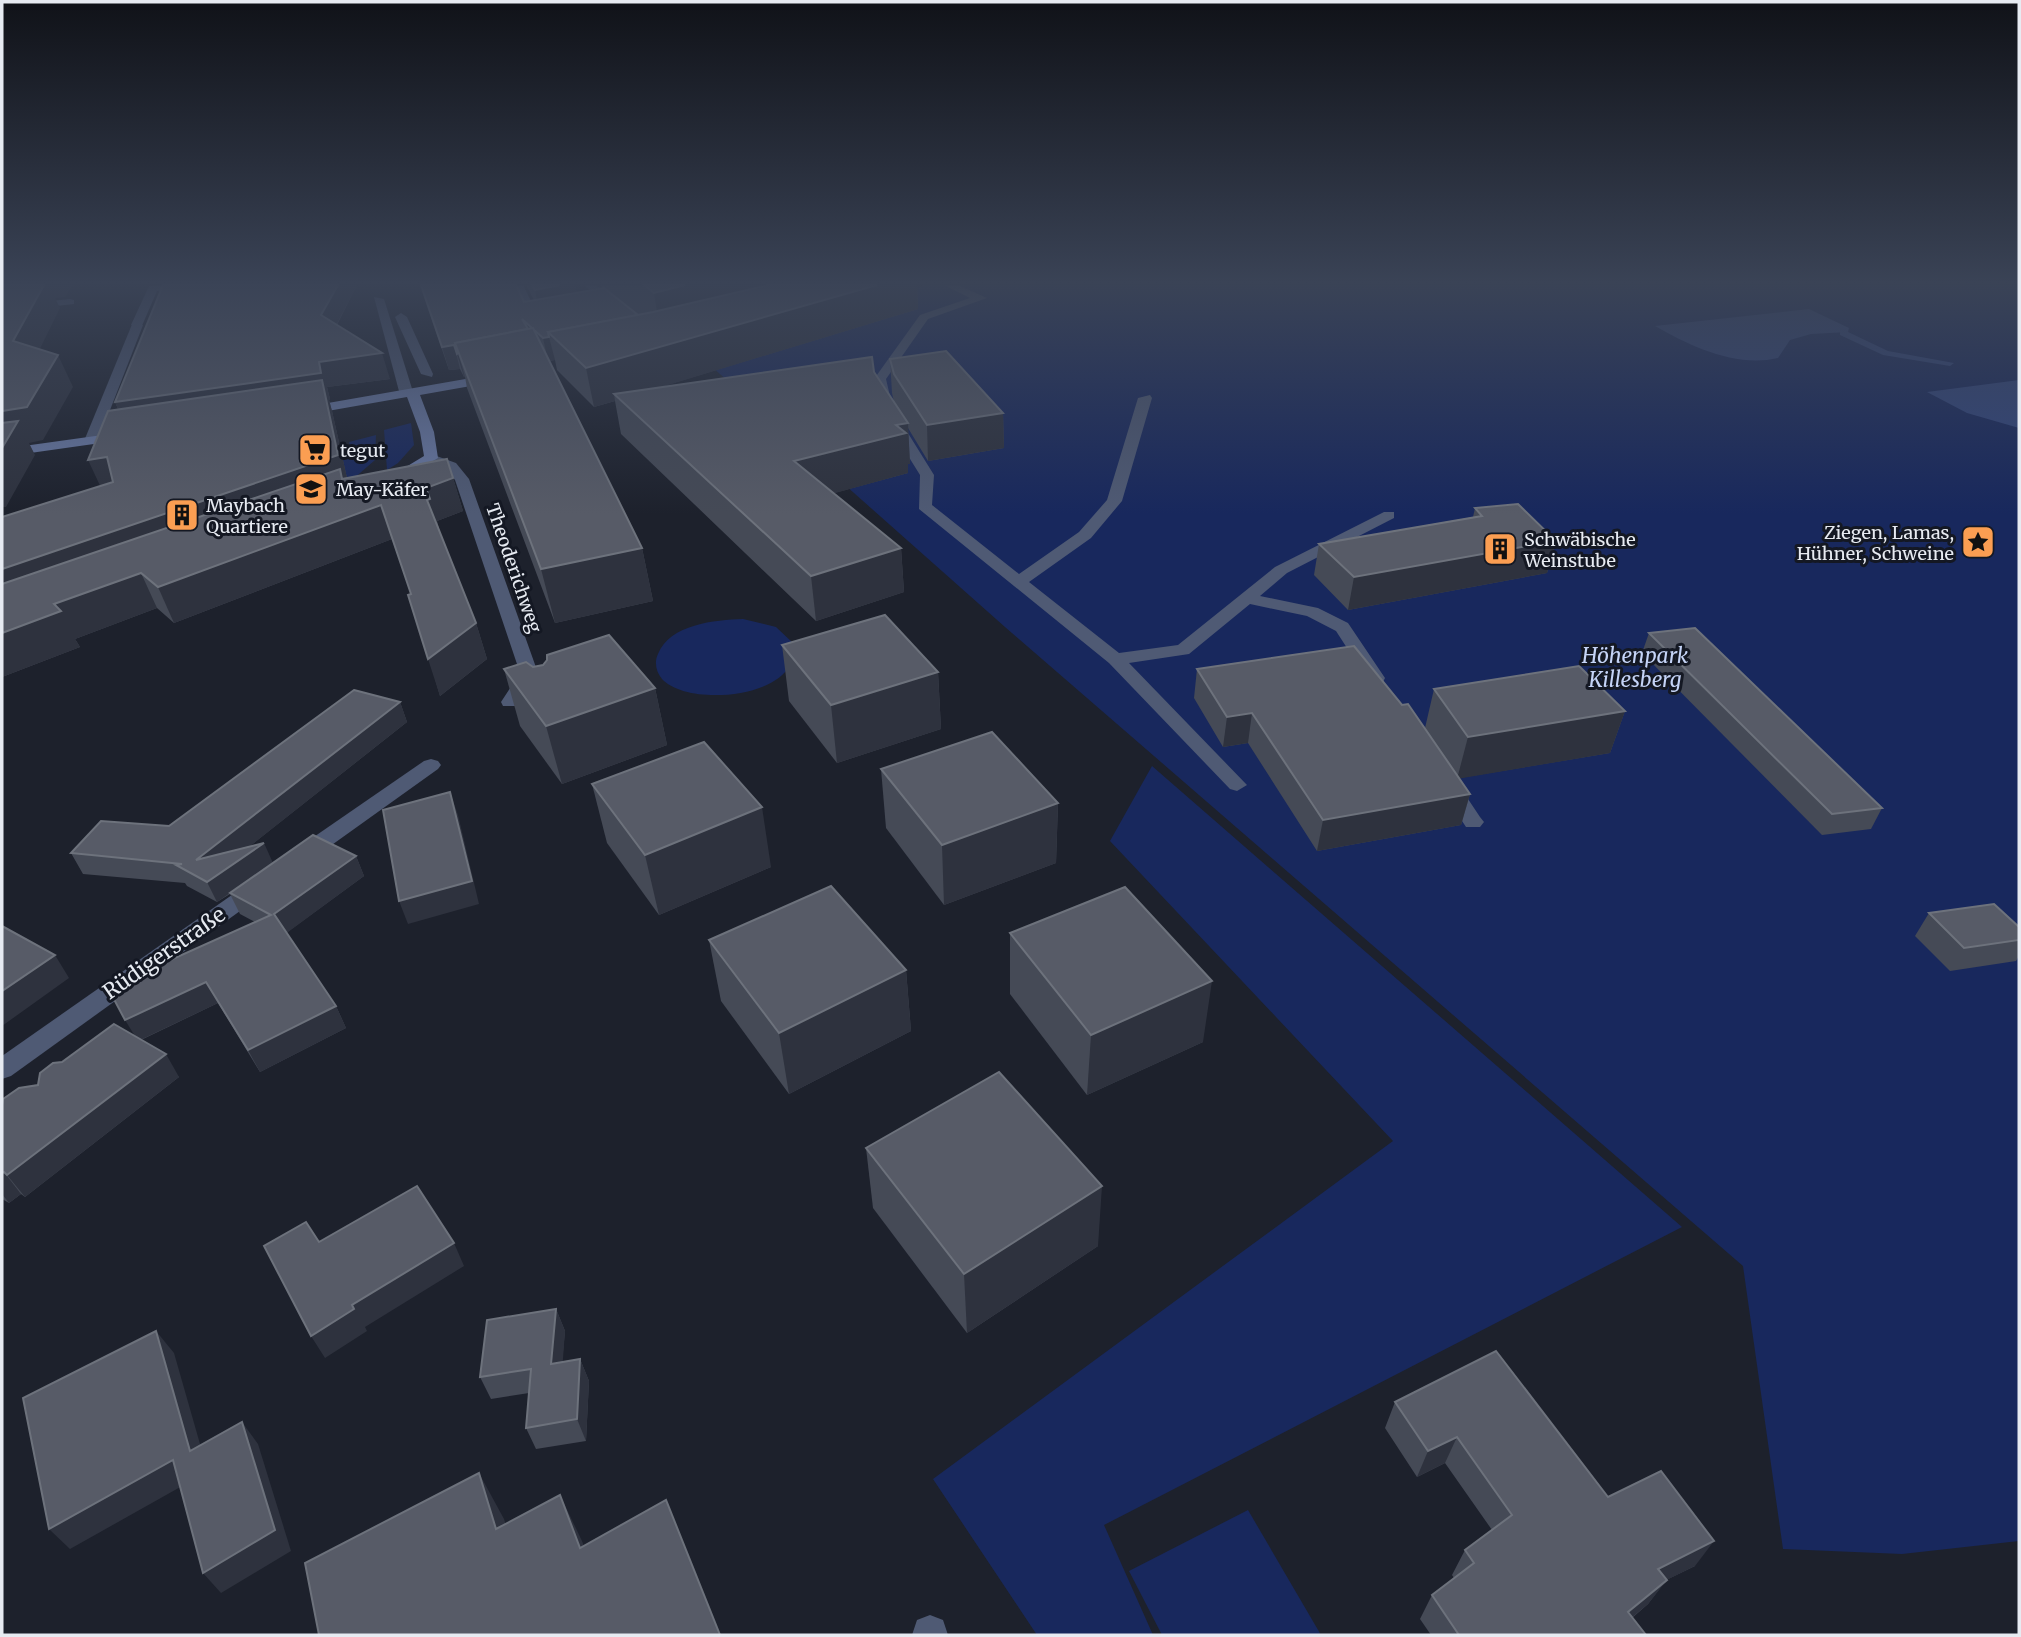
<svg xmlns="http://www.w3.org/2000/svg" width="2021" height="1637" viewBox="0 0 2021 1637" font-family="Merriweather,serif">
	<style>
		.green { fill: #18285d }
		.water { fill: #32467f }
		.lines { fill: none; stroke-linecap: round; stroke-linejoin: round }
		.stream { fill: #32467f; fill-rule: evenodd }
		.lane { fill: #4f5a74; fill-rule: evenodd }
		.street { fill: #4f5a74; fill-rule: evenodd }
		.secondary { fill: #6979a3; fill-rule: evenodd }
		.wall { fill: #454a56 }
		.shaded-wall { fill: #2e323e }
		.building { fill: #575b67; stroke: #6d727c; stroke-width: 2 }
		.labels { text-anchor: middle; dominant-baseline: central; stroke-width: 6; stroke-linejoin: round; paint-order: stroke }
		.far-poi-label { font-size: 18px; fill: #e7ebf2; stroke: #141823; text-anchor: start }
		.far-street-label { font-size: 18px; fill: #e7ebf2; stroke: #141823 }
		.park-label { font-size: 21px; font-style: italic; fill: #c5d4f7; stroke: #141823 }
		.street-label { font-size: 21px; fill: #e7ebf2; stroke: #141823 }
	</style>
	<rect width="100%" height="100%" fill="#1d212c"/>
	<g class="green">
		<path d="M926 285H2019V1541L1902 1554 1783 1549 1743 1266 1005 627 694 351Z"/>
		<path d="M411 423 414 445 398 463 387 470 384 430Z"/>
		<path d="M376 435 375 460 352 480 346 476 343 460 353 458 349 442Z"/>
		<path d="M743 619 776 627 794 644C793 650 793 660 790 665 773 699 686 705 662 679 656 672 654 662 658 654 670 624 715 620 743 619Z"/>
		<path d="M1152 766 1682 1227 1104 1525 1153 1635H1037L933 1479 1393 1141 1110 841Z"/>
		<path d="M1248 1510 1321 1635H1162L1129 1571Z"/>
	</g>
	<g class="water">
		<path d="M1809 309 1849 328 1848 332 1811 334 1790 340 1778 358C1736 368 1690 346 1655 326Z"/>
		<path d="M2019 380V428L1967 413 1927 392Z"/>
	</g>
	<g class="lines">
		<path class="stream" d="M1840 331H1846L1888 351 1954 363 1950 366 1883 355 1840 335Z"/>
		<g class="lane">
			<path d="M513 285H523L538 315H545V321L530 322Z"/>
			<path d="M584 285H596L624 308 614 310Z"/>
			<path d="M944 285H958L987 298 928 319 886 379 893 409 934 475 932 505 1019 574 1079 532 1107 500 1138 398 1150 395 1152 398 1122 501 1091 538 1029 582 1119 653 1178 645 1275 567 1384 512H1394V518L1287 573 1260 596 1318 608 1348 623 1385 678 1383 682H1369L1336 631 1307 616 1250 604 1189 654 1129 663 1247 785 1237 791 1230 789 1109 663 919 509 920 475 879 409 874 379 920 315 970 298Z"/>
			<path d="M374 297 384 299 414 395 412 398 400 395Z"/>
			<path d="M70 299 74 300V304L2 312V306Z"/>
			<path d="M133 322 143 325 98 441 86 444 84 441Z"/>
			<path d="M1451 783 1458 784 1480 817 1484 822 1480 827H1466L1441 789Z"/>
		</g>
		<g class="street">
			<path d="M193 285 157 291 141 328 131 325 149 286Z"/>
			<path d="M401 313 407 317 433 374 432 377 421 374 395 317Z"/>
			<path d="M431 454 456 463 469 479 538 673 517 706H503L501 702 520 673 455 480 446 469 426 461V455Z"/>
			<path d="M431 759 438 761 441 765 438 769 308 862H292L289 857 292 852 424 761Z"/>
			<path d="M257 880 265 883 268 888 265 893 11 1076 2 1079V1056L249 883Z"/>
			<path d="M930 1615 943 1620 948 1635H912L917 1620Z"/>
		</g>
		<g class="secondary">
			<path d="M494 374 500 378 499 381 420 395 434 432 438 458 401 480 394 476 396 473 424 456 420 432 407 397 305 415 298 411 305 407Z"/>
			<path d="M124 432 131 436 129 439 2 457V449Z"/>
		</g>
	</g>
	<g class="wall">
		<path d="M163 285H357L337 325 390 379 327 387 330 399 329 400 332 411 347 478H453L463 511 437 521 440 533 476 623 487 659 440 696 411 595 392 539 174 623 157 608 75 639 80 647 2 677V517L100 486 118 409 115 402Z"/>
		<path d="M420 285H516L524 302 534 300 526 285H575L577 293 604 288 600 285H917L918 309 657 388 874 372 894 402 892 393 890 359 1003 413 1004 448 928 461 908 428 910 464H908V473L834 493 901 548 904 592 816 621 621 434 615 401 594 407 557 370 555 360 549 361 642 548 653 601 555 623 467 388 465 377H464L460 369 449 370Z"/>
		<path d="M1475 508 1556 541 1547 573 1348 610 1314 575 1319 544 1473 517Z"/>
		<path d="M1649 633 1882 808 1871 829 1822 835 1642 653Z"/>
		<path d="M782 645 938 672 941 729 837 763 789 701Z"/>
		<path d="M533 667 655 688 667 745 562 784 520 726 504 669Z"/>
		<path d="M1197 669 1425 728 1434 689 1625 711 1610 753 1459 778 1470 794 1461 825 1317 851 1248 743 1223 747 1194 698Z"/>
		<path d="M400 702 407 722 250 846 273 863 356 856 364 876 286 933 336 1006 346 1028 260 1072 218 1003 141 1040 179 1077 25 1197 21 1194 9 1203 2 1199V1105L38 1085 62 1062 135 1036 255 922 240 914 230 894 217 902 187 886 185 883 83 874 71 853 169 826Z"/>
		<path d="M881 769 1058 803 1056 863 944 905 886 828Z"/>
		<path d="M592 784 771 867 659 915 607 843Z"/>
		<path d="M1929 913 2019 927V956L2016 961 1950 971 1915 936Z"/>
		<path d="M1010 933 1203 1042 1087 1095 1010 994Z"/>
		<path d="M709 940 906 970 911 1031 789 1094 721 1001Z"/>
		<path d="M866 1148 1098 1246 967 1333 873 1208Z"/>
		<path d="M556 1309 565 1331 562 1362 580 1359 589 1381 586 1441 536 1449 526 1428 529 1393 491 1399 480 1377Z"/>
		<path d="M1395 1402 1608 1497 1695 1566 1666 1580 1648 1604 1632 1618 1646 1635H1431L1420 1619 1432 1595 1454 1578 1452 1575 1465 1550 1492 1530 1445 1463 1417 1477 1385 1428Z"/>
	</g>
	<g class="shaded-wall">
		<path d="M2 285H73L65 297 55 298 60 308 28 373 13 341Z"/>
		<path d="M338 285H357L329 339 321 315Z"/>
		<path d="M560 285H575L579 304 539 312 535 290Z"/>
		<path d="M685 285H852L661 336 654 293Z"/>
		<path d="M877 285H917L918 309 619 400 614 394 615 401 594 407 586 368Z"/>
		<path d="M549 337 555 360 548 361 543 338Z"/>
		<path d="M454 345 460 369 449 370 442 347Z"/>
		<path d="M382 353 390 379 327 387 330 399 329 400 332 411 349 487 2 611V569L338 455 127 429 115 402 319 362Z"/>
		<path d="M458 353 465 377H464L457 354Z"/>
		<path d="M58 355 73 387 43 440 29 443 35 455 6 507H2V411Z"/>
		<path d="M1003 413 1004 448 928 461 927 425Z"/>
		<path d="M908 423 910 464H908V473L799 503 794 461 896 425Z"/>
		<path d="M107 457 122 490 103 492 88 460Z"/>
		<path d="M453 478 463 511 437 521 440 533H437L427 500 426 488Z"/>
		<path d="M381 505 392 539 174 623 158 587Z"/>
		<path d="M1556 541 1547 573 1348 610 1354 577Z"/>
		<path d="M642 548 653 601 555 623 541 569Z"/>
		<path d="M901 548 904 592 816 621 811 576Z"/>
		<path d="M141 573 157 608 75 639 80 647 2 677V633L54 604Z"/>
		<path d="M476 623 487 659 440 696 428 659Z"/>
		<path d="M938 672 941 729 837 763 831 705Z"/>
		<path d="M655 688 667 745 562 784 546 726Z"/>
		<path d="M400 702 407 722 206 881 196 860Z"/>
		<path d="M1625 711 1610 753 1457 779 1468 737Z"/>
		<path d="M1252 713 1248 743 1223 747 1227 717Z"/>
		<path d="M450 792 458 815 479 904 408 924 399 901Z"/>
		<path d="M1470 794 1461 825 1317 851 1323 820Z"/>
		<path d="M1058 803 1056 863 944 905 942 845Z"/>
		<path d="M762 807 771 867 659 915 645 855Z"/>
		<path d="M264 843 273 863 217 902 207 882Z"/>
		<path d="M356 856 364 876 284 935 274 914Z"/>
		<path d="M55 955 69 978 2 1026V991Z"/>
		<path d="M906 970 911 1031 789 1094 779 1033Z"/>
		<path d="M1212 981 1203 1042 1087 1095 1091 1035Z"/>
		<path d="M206 982 218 1003 138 1041 125 1020Z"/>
		<path d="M336 1006 346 1028 260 1072 248 1050Z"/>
		<path d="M166 1054 179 1077 25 1197 7 1175Z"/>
		<path d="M4 1172 21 1194 9 1203 2 1194V1173Z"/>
		<path d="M1102 1186 1098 1246 967 1333 964 1274Z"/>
		<path d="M454 1243 464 1266 365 1327 367 1331 325 1358 311 1336 352 1305Z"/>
		<path d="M556 1309 565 1331 561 1386 551 1364Z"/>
		<path d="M156 1331 174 1353 208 1472 190 1451Z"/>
		<path d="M580 1359 589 1381 586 1441 577 1419Z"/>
		<path d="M242 1422 258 1444 291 1551 221 1593 203 1573Z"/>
		<path d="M1457 1437 1445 1463 1417 1477 1428 1451Z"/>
		<path d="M173 1460 191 1481 70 1549 49 1529Z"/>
		<path d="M479 1473 504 1519 521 1574 496 1529Z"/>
		<path d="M560 1495 582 1541 601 1592 580 1548Z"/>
		<path d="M1714 1541 1695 1566 1640 1593 1658 1569Z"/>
		<path d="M1667 1580 1648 1604 1611 1635 1628 1612Z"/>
	</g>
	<g class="building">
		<path d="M2 285H44L13 341 58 355 27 407 2 411Z"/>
		<path d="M163 285H338L321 315 382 353 319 362 321 373 115 402Z"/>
		<path d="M421 285H516L524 302 604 288 638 315 548 332 549 337 543 338 522 319 528 329 455 343 458 353 457 354 454 345 442 347Z"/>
		<path d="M532 285H560L535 290Z"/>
		<path d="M644 285H685L654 293Z"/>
		<path d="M768 285H877L586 368 548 332 653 312Z"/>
		<path d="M533 328 642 548 541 569 455 343Z"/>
		<path d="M946 351 1003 413 927 425 894 374 890 359Z"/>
		<path d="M872 357 874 372 908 423 896 425 906 433 794 461 901 548 811 576 614 394Z"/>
		<path d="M322 380 338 455 2 569V517L113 482 107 457 88 460 108 411Z"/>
		<path d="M18 421 2 448V423Z"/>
		<path d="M447 459 453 478 426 488 430 499 427 500 476 623 428 659 408 595 411 594 381 505 158 587 141 573 54 604 61 611 2 633V584L340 469 342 479Z"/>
		<path d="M1518 504 1556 541 1354 577 1319 544 1482 516 1475 508Z"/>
		<path d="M885 615 938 672 831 705 782 645Z"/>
		<path d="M1695 628 1882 808 1832 814 1649 633Z"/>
		<path d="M609 635 655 688 546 726 504 669 526 662 533 667 543 665 547 660V655Z"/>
		<path d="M1354 646 1402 705 1408 704 1470 794 1323 820 1252 713 1227 717 1197 669Z"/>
		<path d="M1579 666 1625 711 1468 737 1434 689Z"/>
		<path d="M354 690 400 702 196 860 264 843 207 882 176 865 182 864 71 853 101 821 169 826Z"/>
		<path d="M992 732 1058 803 942 845 881 769Z"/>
		<path d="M704 742 762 807 645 855 592 784Z"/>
		<path d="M450 792 472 881 399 901 383 810Z"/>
		<path d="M313 835 356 856 274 914 336 1006 248 1050 206 982 125 1020 108 988 271 915 230 893Z"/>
		<path d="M831 886 906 970 779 1033 709 940Z"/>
		<path d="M1125 887 1212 981 1091 1035 1010 933Z"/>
		<path d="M1994 904 2019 927V940L1964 948 1929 913Z"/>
		<path d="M2 926 55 955 2 991Z"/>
		<path d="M114 1024 166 1054 7 1175 4 1172 2 1173V1105L3 1099 19 1088 38 1085 40 1073 53 1063 62 1062Z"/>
		<path d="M999 1072 1102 1186 964 1274 866 1148Z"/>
		<path d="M417 1186 454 1243 352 1305 354 1309 311 1336 264 1246 306 1222 319 1242Z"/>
		<path d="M556 1309 551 1364 580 1359 577 1419 526 1428 531 1369 480 1377 487 1320Z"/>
		<path d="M156 1331 190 1451 242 1422 275 1530 203 1573 173 1460 49 1529 23 1398Z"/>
		<path d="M1496 1351 1608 1497 1661 1471 1714 1541 1658 1569 1667 1580 1628 1612 1646 1635H1459L1432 1595 1474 1563 1465 1550 1512 1515 1457 1437 1428 1451 1395 1402Z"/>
		<path d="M479 1473 496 1529 560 1495 580 1548 666 1500 720 1635H319L305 1563Z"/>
	</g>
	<linearGradient id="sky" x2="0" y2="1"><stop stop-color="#101218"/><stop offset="0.55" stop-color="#3a4356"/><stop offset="1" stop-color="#3a4356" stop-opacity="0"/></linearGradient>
	<rect width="2021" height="514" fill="url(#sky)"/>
	<defs>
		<symbol id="supermarket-square" viewBox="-11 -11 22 22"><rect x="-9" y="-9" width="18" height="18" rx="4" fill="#fb9e52" stroke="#141823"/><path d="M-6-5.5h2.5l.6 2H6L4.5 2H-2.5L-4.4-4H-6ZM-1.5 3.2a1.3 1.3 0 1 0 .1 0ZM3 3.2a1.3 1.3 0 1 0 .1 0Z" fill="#111"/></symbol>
		<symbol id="school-square" viewBox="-11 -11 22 22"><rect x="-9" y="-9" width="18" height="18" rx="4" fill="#fb9e52" stroke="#141823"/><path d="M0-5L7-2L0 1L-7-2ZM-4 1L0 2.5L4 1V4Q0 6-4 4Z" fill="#111"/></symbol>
		<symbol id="building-square" viewBox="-11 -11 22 22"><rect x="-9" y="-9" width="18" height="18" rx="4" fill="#fb9e52" stroke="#141823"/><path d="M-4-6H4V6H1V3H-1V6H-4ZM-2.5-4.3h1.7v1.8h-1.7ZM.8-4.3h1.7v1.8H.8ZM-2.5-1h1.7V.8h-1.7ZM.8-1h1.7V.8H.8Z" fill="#111"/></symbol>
		<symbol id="sight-square" viewBox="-11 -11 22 22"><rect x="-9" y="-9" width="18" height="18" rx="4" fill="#fb9e52" stroke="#141823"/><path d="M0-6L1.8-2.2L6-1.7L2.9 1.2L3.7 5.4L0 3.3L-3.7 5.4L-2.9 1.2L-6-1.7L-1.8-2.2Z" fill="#111"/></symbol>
	</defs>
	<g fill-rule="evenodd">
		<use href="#supermarket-square" x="296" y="431" width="38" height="38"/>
		<use href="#school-square" x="292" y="470" width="38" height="38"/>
		<use href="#building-square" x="163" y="496" width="38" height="38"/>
		<use href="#sight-square" x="1959" y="523" width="38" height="38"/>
		<use href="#building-square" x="1481" y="530" width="38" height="38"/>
	</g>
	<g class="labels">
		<g class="far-poi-label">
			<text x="340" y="450">tegut</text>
			<text x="336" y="489">May-Käfer</text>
			<text x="206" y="505">Maybach<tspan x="206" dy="21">Quartiere</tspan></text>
			<text x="1954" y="532" text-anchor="end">Ziegen, Lamas,<tspan x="1954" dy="21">Hühner, Schweine</tspan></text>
			<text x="1524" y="539">Schwäbische<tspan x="1524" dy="21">Weinstube</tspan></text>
		</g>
		<g class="far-street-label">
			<text transform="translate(514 568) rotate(71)">Theoderichweg</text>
		</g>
		<g class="park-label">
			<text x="1635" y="655">Höhenpark<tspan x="1635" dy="24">Killesberg</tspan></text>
		</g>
		<g class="street-label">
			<text transform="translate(164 953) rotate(-35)">Rüdigerstraße</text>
		</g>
	</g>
	<rect width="2021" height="1637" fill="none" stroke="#e7ebf2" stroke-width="7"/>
</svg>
